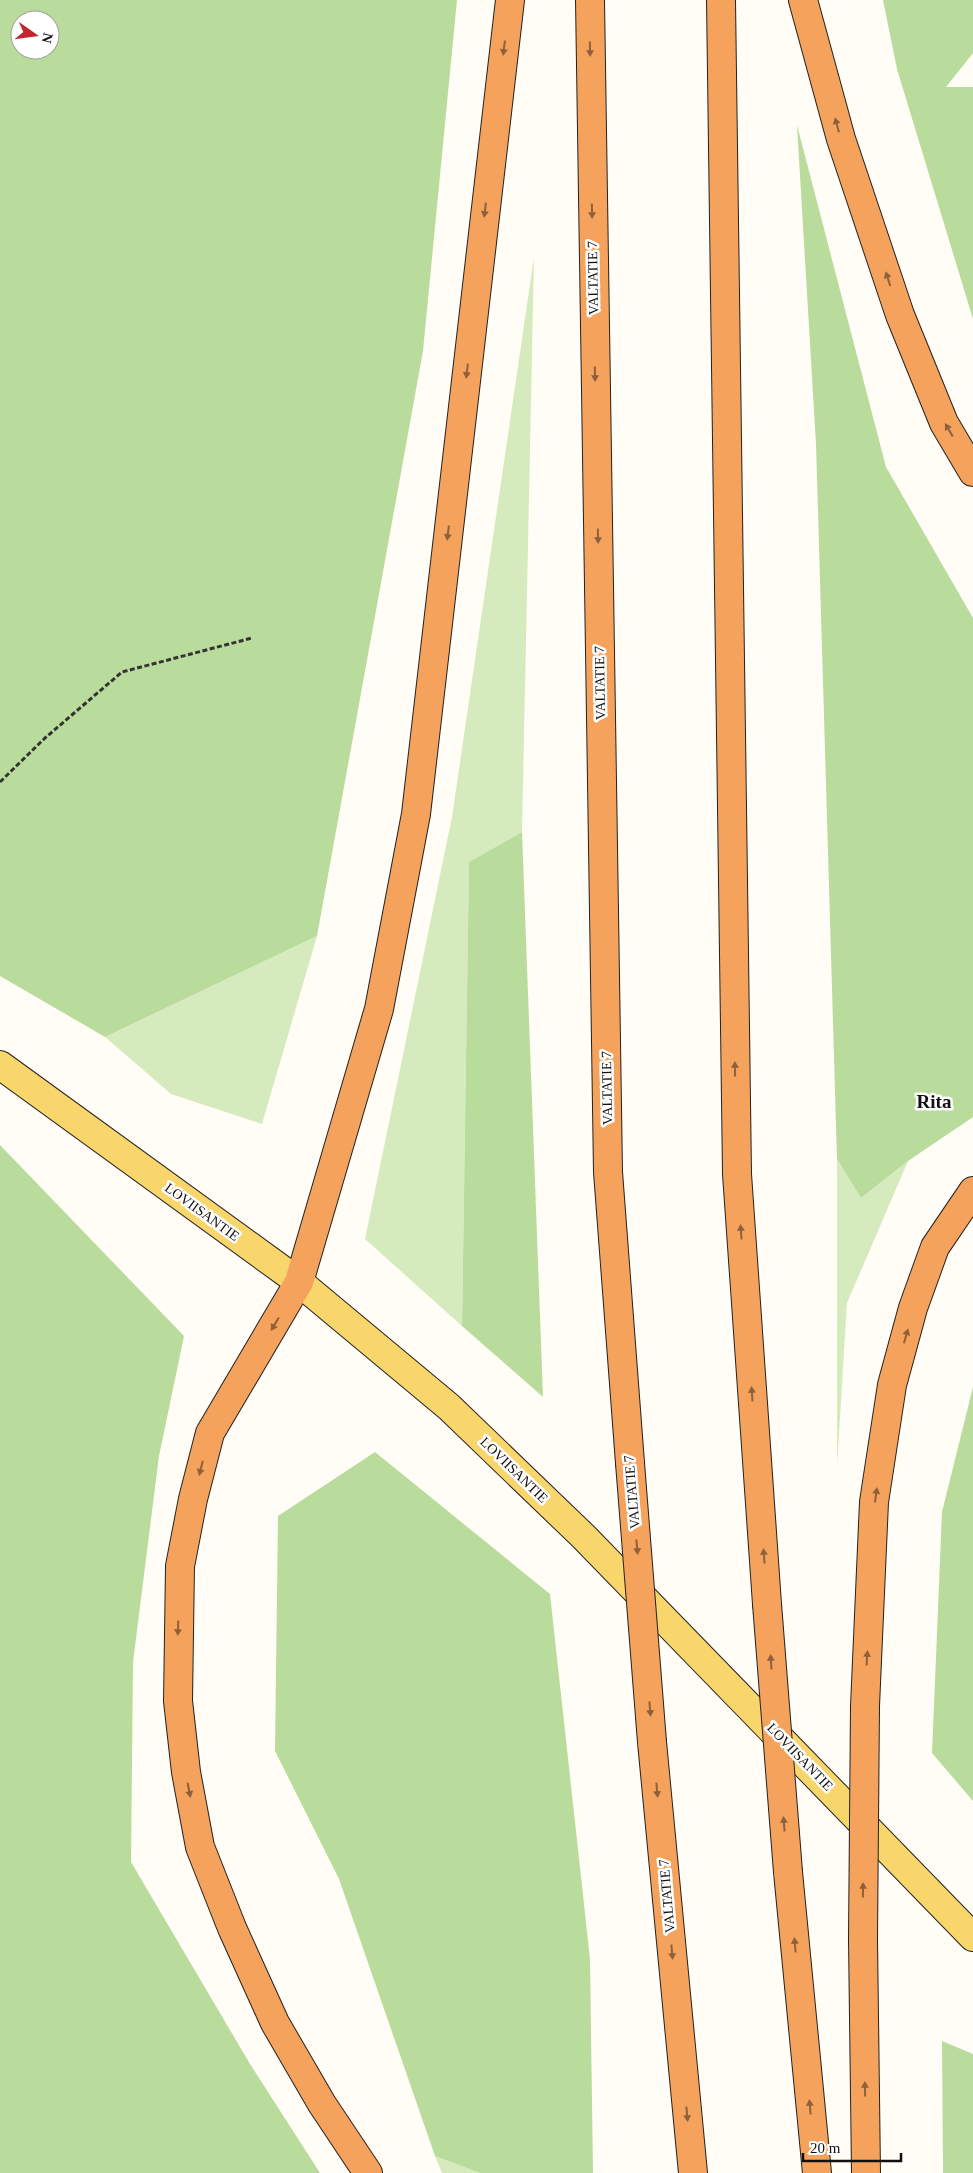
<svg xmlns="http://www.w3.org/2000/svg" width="973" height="2173" viewBox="0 0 973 2173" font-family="'Times New Roman',serif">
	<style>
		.green { fill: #d5ebbd }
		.forest { fill: #b9dc9c; fill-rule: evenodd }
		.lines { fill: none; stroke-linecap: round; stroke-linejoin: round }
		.major-casing { stroke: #222; stroke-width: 30 }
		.highway-casing { stroke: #222; stroke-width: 30 }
		.path { stroke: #333; stroke-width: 3; stroke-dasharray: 5 2.5; stroke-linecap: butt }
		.major { stroke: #f9d66b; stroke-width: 28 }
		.highway { stroke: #f5a25d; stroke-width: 28 }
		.highway-bridge-casing { stroke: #222; stroke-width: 30; stroke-linecap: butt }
		.highway-bridge { stroke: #f5a25d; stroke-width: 28 }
		.oneway { fill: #8e613b }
		.labels { text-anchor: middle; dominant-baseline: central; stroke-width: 5; stroke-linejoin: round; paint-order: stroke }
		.street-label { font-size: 14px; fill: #111; stroke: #fff }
		.district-label { font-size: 19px; font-weight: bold; fill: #111; stroke: #fff }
	</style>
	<rect width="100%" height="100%" fill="#fffdf5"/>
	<g class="green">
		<path d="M534 257 522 832 469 862 462 1326 365 1239 452 817Z"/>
		<path d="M317 936 262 1124 171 1094 105 1037Z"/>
		<path d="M837 1159 861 1198 908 1161 847 1303 837 1466Z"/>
		<path d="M435 2156 480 2173H442Z"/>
	</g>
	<g class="forest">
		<path d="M0 0H457L423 351 317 936 105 1037 0 976ZM20 20H50V50H20Z"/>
		<path d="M883 0H973V53L946 87H973V319L897 69Z"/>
		<path d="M797 125 886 467 973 618V1117L908 1161 861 1198 837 1159 816 444Z"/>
		<path d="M522 832 543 1397 462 1326 469 862Z"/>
		<path d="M0 1145 184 1336 159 1456 133 1662 131 1862 250 2064 320 2173H0Z"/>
		<path d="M973 1387V1801L932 1753 942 1512Z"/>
		<path d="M375 1452 550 1594 590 1959 593 2173H480L435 2156 339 1879 275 1751 278 1516Z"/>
		<path d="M942 2041 973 2054V2173H943Z"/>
	</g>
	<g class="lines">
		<defs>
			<path id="major" d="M0 1065 299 1282 449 1407 584 1537 973 1937"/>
			<g id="highway">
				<path d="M590 0 608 1172 630 1463"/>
				<path d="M721 0 737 1174 767 1604"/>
				<path d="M803 0 841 139 900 315 944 423 973 472"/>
				<path d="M865 1706 874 1502 892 1385 913 1308 935 1247 973 1191"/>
				<path d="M652 1742 693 2173"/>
				<path d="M788 1872 817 2173"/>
				<path d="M863 1939 866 2173"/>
				<path d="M368 2173 322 2104 275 2023 232 1928 200 1847 186 1772 178 1701 180 1566 193 1499 210 1433 299 1282 379 1009 416 814 510 0"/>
			</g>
		</defs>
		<use href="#major" class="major-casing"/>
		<use href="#highway" class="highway-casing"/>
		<path class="path" d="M0 782 45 738 122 672 252 638"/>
		<use href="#major" class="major"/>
		<use href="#highway" class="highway"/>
		<defs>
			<g id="highway-bridge">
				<path d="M630 1463 652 1742"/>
				<path d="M767 1604 788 1872"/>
				<path d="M863 1939 865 1706"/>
			</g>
		</defs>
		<use href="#highway-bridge" class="highway-bridge-casing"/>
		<use href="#highway-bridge" class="highway-bridge"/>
	</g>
	<defs><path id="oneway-solid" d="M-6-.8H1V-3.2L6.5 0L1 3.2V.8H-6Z" transform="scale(1.25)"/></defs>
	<g class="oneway">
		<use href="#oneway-solid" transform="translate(504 48) rotate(97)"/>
		<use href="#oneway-solid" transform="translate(590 49) rotate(89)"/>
		<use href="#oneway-solid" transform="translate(837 125) rotate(-105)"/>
		<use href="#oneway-solid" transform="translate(485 210) rotate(97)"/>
		<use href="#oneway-solid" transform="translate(592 211) rotate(89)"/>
		<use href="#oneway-solid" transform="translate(888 279) rotate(-108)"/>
		<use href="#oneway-solid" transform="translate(467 371) rotate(97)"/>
		<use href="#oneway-solid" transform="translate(595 374) rotate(89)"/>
		<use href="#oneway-solid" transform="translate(949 430) rotate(-120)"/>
		<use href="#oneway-solid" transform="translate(448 533) rotate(97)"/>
		<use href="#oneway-solid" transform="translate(598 536) rotate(89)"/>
		<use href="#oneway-solid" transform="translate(735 1069) rotate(-91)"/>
		<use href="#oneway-solid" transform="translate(741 1232) rotate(-94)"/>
		<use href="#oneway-solid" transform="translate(275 1324) rotate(121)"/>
		<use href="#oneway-solid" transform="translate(906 1336) rotate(-74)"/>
		<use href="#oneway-solid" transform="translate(752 1394) rotate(-94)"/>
		<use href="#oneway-solid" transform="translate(201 1468) rotate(104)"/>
		<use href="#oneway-solid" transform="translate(876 1495) rotate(-82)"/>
		<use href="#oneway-solid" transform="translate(637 1547) rotate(85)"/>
		<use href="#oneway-solid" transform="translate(764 1556) rotate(-94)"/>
		<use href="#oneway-solid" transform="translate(178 1628) rotate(92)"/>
		<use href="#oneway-solid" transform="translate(867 1658) rotate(-87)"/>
		<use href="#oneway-solid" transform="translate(771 1662) rotate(-94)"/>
		<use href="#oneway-solid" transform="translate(650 1709) rotate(85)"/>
		<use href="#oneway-solid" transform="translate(189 1790) rotate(79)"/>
		<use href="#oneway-solid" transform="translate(657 1790) rotate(85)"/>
		<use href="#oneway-solid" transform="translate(784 1824) rotate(-94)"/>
		<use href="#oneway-solid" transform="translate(863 1890) rotate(-89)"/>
		<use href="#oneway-solid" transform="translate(795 1945) rotate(-95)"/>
		<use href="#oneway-solid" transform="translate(672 1952) rotate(85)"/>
		<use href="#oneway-solid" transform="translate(865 2089) rotate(-91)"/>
		<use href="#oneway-solid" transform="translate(810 2107) rotate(-95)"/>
		<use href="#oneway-solid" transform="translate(687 2114) rotate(85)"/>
	</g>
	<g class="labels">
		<g class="street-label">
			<text transform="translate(593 278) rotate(-91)">VALTATIE 7</text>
			<text transform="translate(600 683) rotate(-91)">VALTATIE 7</text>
			<text transform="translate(607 1088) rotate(-91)">VALTATIE 7</text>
			<text transform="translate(202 1212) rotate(36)">LOVIISANTIE</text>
			<text transform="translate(514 1470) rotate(44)">LOVIISANTIE</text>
			<text transform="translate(632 1492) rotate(-95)">VALTATIE 7</text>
			<text transform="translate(800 1757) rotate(46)">LOVIISANTIE</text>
			<text transform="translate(667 1896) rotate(-95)">VALTATIE 7</text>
		</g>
		<g class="district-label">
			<text x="934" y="1101">Rita</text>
		</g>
	</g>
	<g transform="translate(35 35) rotate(104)"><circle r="24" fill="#ffffff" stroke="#a0a0a0"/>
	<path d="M0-4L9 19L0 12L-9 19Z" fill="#c4262e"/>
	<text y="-8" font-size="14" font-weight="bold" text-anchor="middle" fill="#111111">N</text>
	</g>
	<path d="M803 2153v8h98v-8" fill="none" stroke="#111111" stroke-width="2.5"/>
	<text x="810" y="2153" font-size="15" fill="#111111" stroke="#ffffff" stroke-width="4" paint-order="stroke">20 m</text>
</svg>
